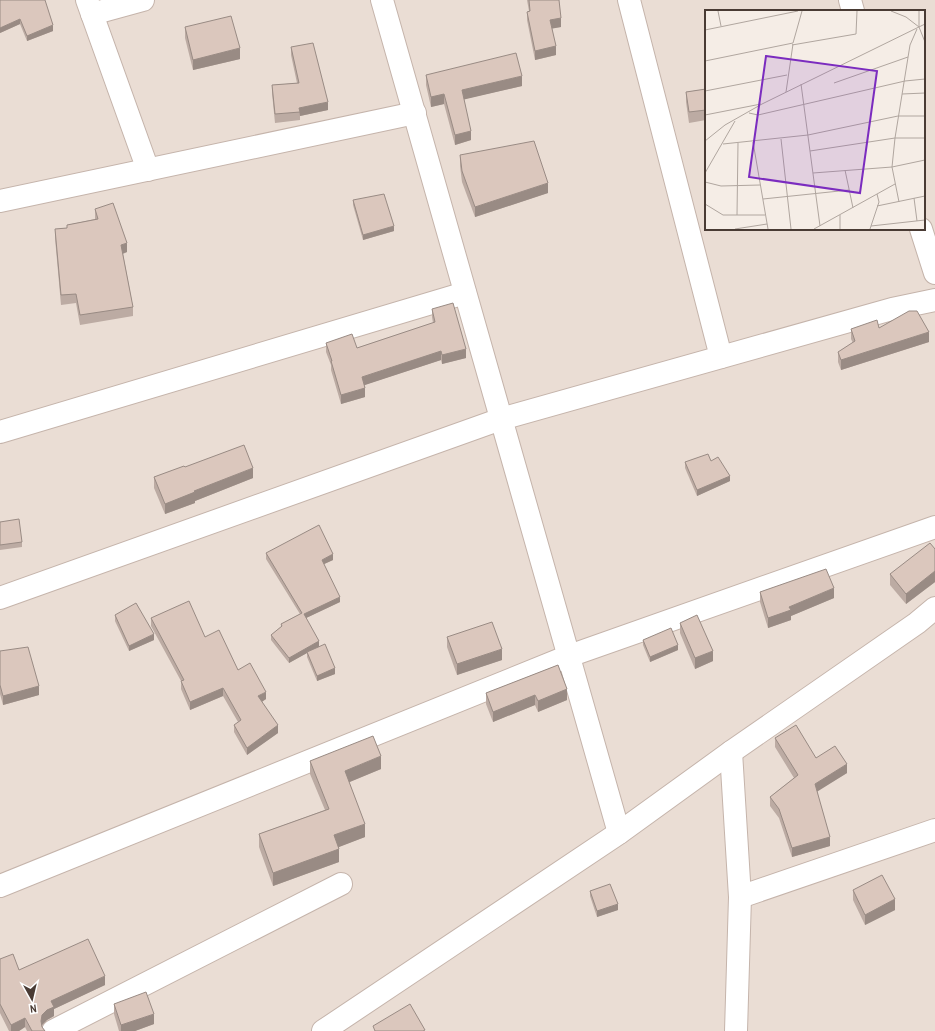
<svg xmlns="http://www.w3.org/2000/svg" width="935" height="1031" viewBox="0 0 935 1031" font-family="'Archivo Narrow',sans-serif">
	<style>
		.residential { fill: #eaddd4; fill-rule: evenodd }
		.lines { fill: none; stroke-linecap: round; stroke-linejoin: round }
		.minor-casing { stroke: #c5b4ab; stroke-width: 24 }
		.minor { stroke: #fff; stroke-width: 22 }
		.wall { fill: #bcaba3 }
		.shaded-wall { fill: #998b84 }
		.building { fill: #dbc7bd; stroke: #998b84 }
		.inset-road { fill: none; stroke: #b0a69f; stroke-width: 1 }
		.view { fill: #7b2cbf; fill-opacity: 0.15; stroke: #7b2cbf; stroke-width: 2 }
		.inset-edge { fill: none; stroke: #493b34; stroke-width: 2 }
	</style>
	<rect width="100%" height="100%" fill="#f5ede6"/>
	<path class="residential" d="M0 0H935V1031H0ZM706 11H924V229H706Z"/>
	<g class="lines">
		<defs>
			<g id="minor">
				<path d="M87 0 148 170"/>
				<path d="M382 0 619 833"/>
				<path d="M629 0 721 357"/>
				<path d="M850 0 853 11"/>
				<path d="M92 14 143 0"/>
				<path d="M0 201 415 113"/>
				<path d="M921 229 935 273"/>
				<path d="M0 432 465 293"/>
				<path d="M0 598 501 419 892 309 935 300"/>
				<path d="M731 752 740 897 736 1031"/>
				<path d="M0 886 569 656 935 527"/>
				<path d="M740 897 935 830"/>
				<path d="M53 1031 341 884"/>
				<path d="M323 1031 619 833 731 752 917 623 935 608"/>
			</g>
		</defs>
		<use href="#minor" class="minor-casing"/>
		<use href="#minor" class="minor"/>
	</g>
	<g class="wall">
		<path d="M0 0 53 31 27 41 20 24 0 33Z"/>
		<path d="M527 0H559L561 27 552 28 556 55 535 60 527 20V12L529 11Z"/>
		<path d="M185 27 240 59 193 70 185 38Z"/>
		<path d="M291 47 328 110 300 116V120L275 123 272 93V85L297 83 291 55Z"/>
		<path d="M426 75 522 86 464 99 471 140 455 145 444 104 431 107 426 85Z"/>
		<path d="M706 89V120L689 123 686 102V92Z"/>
		<path d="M460 155 548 193 475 217 462 182 460 166Z"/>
		<path d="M353 200 394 231 363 240 353 205Z"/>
		<path d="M95 209 127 252 123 254 133 307V316L80 325 76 303 61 305 55 238V229L67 228V225L95 219Z"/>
		<path d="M432 309 466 358 442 364 441 360 364 385 365 397 341 404 331 370V365L326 352V343L357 348 433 323 432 317Z"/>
		<path d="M879 328 929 342 841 370 838 362V352L853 343 851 339V329Z"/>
		<path d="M711 461 730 481 697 496 685 468V462Z"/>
		<path d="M185 467 253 478 195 501V503L165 514 154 488V477Z"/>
		<path d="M0 522 22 542V547L0 550Z"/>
		<path d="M935 549V582L906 604 890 585V574Z"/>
		<path d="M266 553 333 560 324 564 340 602 306 618 319 646 335 674 317 681 307 657V653L289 663 271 640V635L281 627V624L300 614 266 559Z"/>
		<path d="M760 592 834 598 791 616V620L768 628 760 602Z"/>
		<path d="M115 615 154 640 129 651 115 621Z"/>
		<path d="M151 618 205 637 238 670 266 699 262 702 278 733 247 755 234 732V725L238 722 223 696 190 710 181 689V681L151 626Z"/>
		<path d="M680 623 713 661 695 669 680 633Z"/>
		<path d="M447 637 502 660 457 675 447 647Z"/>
		<path d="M643 640 678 650 650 662 643 645Z"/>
		<path d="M0 651 39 695 3 705 0 694Z"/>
		<path d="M558 665 567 700 538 712 535 705 493 722 486 704V693Z"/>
		<path d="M775 738 847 773 817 791 830 846 792 857 779 818 770 806V797L794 778 775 747Z"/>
		<path d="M310 761 381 769 349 782 365 837 338 847 339 862 273 886 259 847V834L325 810 310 774Z"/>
		<path d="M853 890 895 910 865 925 853 900Z"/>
		<path d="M590 891 618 910 597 917 590 896Z"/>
		<path d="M0 959 19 970 105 985 54 1009V1016L47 1020 42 1025V1027L45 1031H27L25 1027 19 1031H9L0 1013Z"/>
		<path d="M114 1004 154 1024 135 1031H119L114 1014Z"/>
	</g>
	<g class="shaded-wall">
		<path d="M561 18V27L550 29V20Z"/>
		<path d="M20 19V24L0 33V28Z"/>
		<path d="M53 25V31L27 41V36Z"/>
		<path d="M556 46V55L535 60V51Z"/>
		<path d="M240 48V59L193 70V60Z"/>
		<path d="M522 76V86L462 100V90Z"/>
		<path d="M444 94V104L431 107V97Z"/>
		<path d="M328 102V110L300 116 299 108Z"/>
		<path d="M471 131V140L455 145V135Z"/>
		<path d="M548 183V193L475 217V207Z"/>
		<path d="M394 226V231L363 240V235Z"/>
		<path d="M127 243V252L121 254V245Z"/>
		<path d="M929 332V342L841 370V360Z"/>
		<path d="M466 349V358L442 364V355Z"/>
		<path d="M441 351V360L362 386V377Z"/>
		<path d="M365 388V397L341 404V395Z"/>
		<path d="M253 468V478L195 501V503L165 514V504L194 491Z"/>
		<path d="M730 476V481L697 496V490Z"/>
		<path d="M333 554V560L322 565V560Z"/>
		<path d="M935 571V582L906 604V594Z"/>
		<path d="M834 588V598L791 616V620L768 628V618L789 607Z"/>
		<path d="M340 597V602L304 619V614Z"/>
		<path d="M154 634V640L129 651V646Z"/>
		<path d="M319 641V647L307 652V653L289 663V658Z"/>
		<path d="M678 645V650L650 662V657Z"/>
		<path d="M502 649V660L457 675V664Z"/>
		<path d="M713 651V661L695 669V658Z"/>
		<path d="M335 668V674L317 681V676Z"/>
		<path d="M39 686V695L3 705V696Z"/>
		<path d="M223 688V696L190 710V702Z"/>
		<path d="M567 689V700L538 712V701Z"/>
		<path d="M266 692V699L258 704V696Z"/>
		<path d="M535 695V705L493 722V712Z"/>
		<path d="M278 725V733L247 755V748Z"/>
		<path d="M381 756V769L345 784V771Z"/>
		<path d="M847 764V773L815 793V784Z"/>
		<path d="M365 824V837L334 849V835Z"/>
		<path d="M830 837V846L792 857V848Z"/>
		<path d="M339 849V862L273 886V873Z"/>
		<path d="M895 899V910L865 925V915Z"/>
		<path d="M618 904V910L597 917V911Z"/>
		<path d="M105 976V985L54 1009V1016L47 1020 42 1025 41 1031V1021L42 1015 51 1001Z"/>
		<path d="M154 1014V1024L135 1031H121V1025Z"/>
		<path d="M25 1018V1027L19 1031H11V1025Z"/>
	</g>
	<g class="building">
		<path d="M0 0H45L53 25 27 36 20 19 0 28Z"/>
		<path d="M529 0H559L561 18 550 20 556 46 535 51 527 12 530 11Z"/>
		<path d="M231 16 240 48 193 60 185 27Z"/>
		<path d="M313 43 328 102 299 108 300 112 275 114 272 85 299 83 291 47Z"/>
		<path d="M516 53 522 76 462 90 471 131 455 135 444 94 431 97 426 75Z"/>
		<path d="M706 89V110L689 112 686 92Z"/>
		<path d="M534 141 548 183 475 207 462 171 460 155Z"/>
		<path d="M384 194 394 226 363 235 353 200Z"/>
		<path d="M113 203 127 243 121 245 133 307 80 315 76 294 61 295 55 229 67 228V225L98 219 95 209Z"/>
		<path d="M453 303 466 349 442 355 441 351 362 377 365 388 341 395 331 361H332L326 343 352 334 357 348 435 322 432 309Z"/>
		<path d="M909 311H917L929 332 841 360 838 352 855 341 851 329 877 320 879 328Z"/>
		<path d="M244 445 253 468 194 491 195 492 165 504 154 477 184 466 185 467Z"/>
		<path d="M708 454 711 461 718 457 730 476 697 490 685 462Z"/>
		<path d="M19 519 22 542 0 545V522Z"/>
		<path d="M319 525 333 554 322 560 340 597 304 614 319 641 289 658 271 635 282 626 281 624 302 613 266 553Z"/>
		<path d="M930 543 935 549V571L906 594 890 574Z"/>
		<path d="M826 569 834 588 789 607 791 610 768 618 760 592Z"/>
		<path d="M189 601 205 637 219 630 238 670 250 663 266 692 258 696 278 725 247 748 234 725 241 720 223 688 190 702 181 681 184 680 151 618Z"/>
		<path d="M136 603 154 634 129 646 115 615Z"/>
		<path d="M697 615 713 651 695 658 680 623Z"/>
		<path d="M492 622 502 649 457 664 447 637Z"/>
		<path d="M671 628 678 645 650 657 643 640Z"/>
		<path d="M325 644 335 668 317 676 307 652Z"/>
		<path d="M28 647 39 686 3 696 0 685V651Z"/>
		<path d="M558 665 567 689 538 701 535 695 493 712 486 693Z"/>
		<path d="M796 725 816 758 835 746 847 764 815 784 830 837 792 848 779 809 770 797 798 775 775 738Z"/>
		<path d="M373 736 381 756 345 771 365 824 334 835 339 849 273 873 259 834 329 809 310 761Z"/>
		<path d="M882 875 895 899 865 915 853 890Z"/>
		<path d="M610 884 618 904 597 911 590 891Z"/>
		<path d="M88 939 105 976 51 1001 54 1007 47 1010 42 1015 41 1021 42 1027 45 1031H32L25 1018 11 1025 0 1004V959L13 954 19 970Z"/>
		<path d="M146 992 154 1014 121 1025 114 1004Z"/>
		<path d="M410 1004 425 1030 423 1031H375L373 1026Z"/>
	</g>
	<g transform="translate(705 10)">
		<rect width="220" height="220" fill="#f5ede6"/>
		<path class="inset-road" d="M13 1 16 16M186 1 201 7 214 17M214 1V17L220 32M0 20 93 1M87 35 151 24 152 1M0 51 88 33 97 1M129 73 203 47M96 74 115 216M0 81 82 65M81 82 88 34M197 84 220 83M44 103 53 105 200 71 220 69M0 105 56 94M76 129 86 219M0 131 20 115 57 94 220 14M48 132 63 219M18 134 103 125 193 106H220M105 141 190 128H220M140 160 148 198M0 163 30 111M108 163 187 157 220 150M0 172 16 176 55 175M209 188 212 211M58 189 144 180M194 192 187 157 190 128 205 35 212 19M0 194 18 205H60M172 196 220 186M32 205 33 133M166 216 220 210M30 219 62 214M109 219 190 174M135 219V205M165 219 174 192 172 184"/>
		<path class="view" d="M61 46 172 61 155 183 44 167Z"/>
		<rect width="220" height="220" class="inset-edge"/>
	</g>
	<g transform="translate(32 999) rotate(172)" stroke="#ffffff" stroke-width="3" paint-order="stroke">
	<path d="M0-3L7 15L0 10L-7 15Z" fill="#493b34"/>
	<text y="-6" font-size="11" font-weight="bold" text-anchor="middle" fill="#493b34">N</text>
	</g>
</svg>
